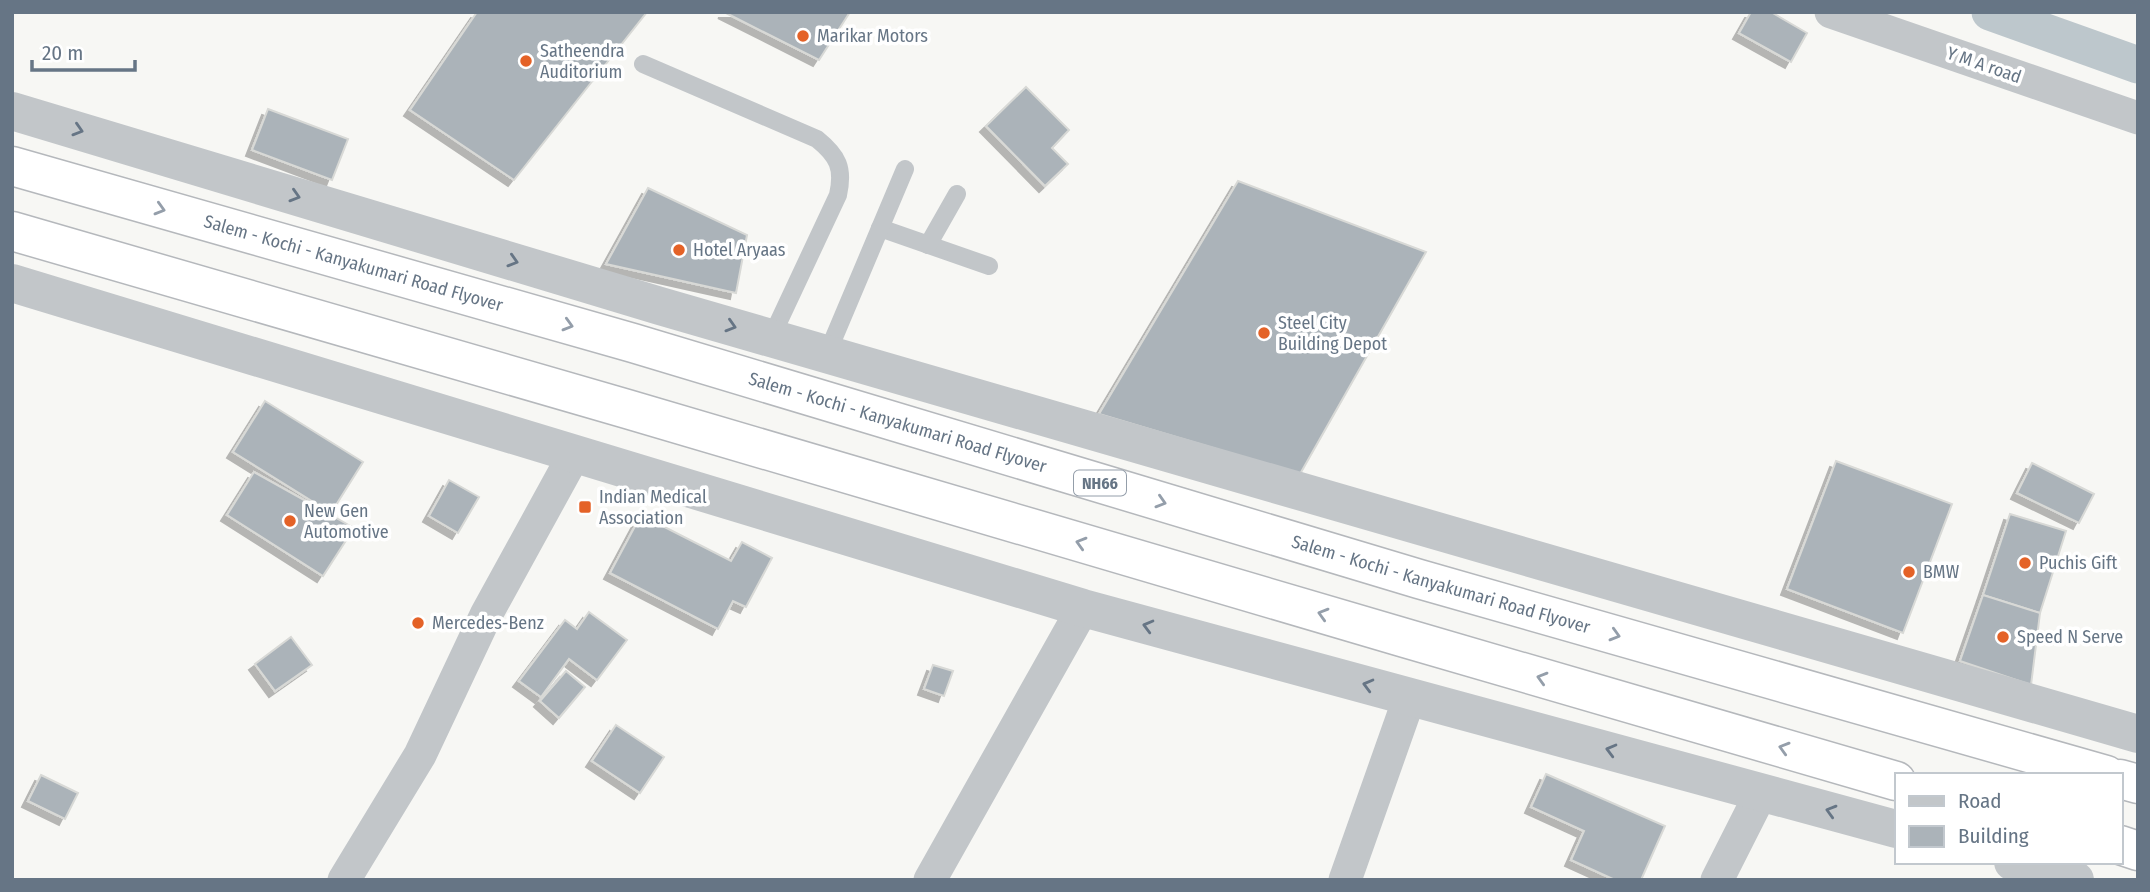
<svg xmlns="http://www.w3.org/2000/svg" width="2150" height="892" viewBox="0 0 2150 892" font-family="'Fira Sans Condensed',sans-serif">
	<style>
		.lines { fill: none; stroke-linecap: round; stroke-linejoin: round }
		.canal { stroke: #bdc7cc; stroke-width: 37 }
		.building { fill: #abb3b9; stroke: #d8d9d6; stroke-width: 2; filter: url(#shadow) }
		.trunk-casing { stroke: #b5b8bc; stroke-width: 41 }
		.service { stroke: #c2c6c9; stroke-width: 18 }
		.minor { stroke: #c2c6c9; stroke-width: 33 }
		.tertiary { stroke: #c2c6c9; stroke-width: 38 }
		.trunk { stroke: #fff; stroke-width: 38 }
		.oneway { stroke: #667585 }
		.oneway2 { stroke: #949eaa }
		.poi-dot { fill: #e46227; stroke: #fff; stroke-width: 2.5 }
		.labels { text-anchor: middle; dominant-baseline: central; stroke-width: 7; stroke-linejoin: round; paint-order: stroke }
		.shield { fill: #fff; stroke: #949eaa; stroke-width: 2 }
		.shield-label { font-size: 16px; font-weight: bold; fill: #667585 }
		.poi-label { font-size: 18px; fill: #667585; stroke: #fff; text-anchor: start }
		.street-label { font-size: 18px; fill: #667585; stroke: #fff }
	</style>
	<defs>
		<filter id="shadow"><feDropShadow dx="-6" dy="6" stdDeviation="0" flood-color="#0004"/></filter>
	</defs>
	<rect width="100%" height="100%" fill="#f7f7f4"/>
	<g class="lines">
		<path class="canal" d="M1990 12 2138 65"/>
	</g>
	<g class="building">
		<path d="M477 12H647L514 180 410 110Z"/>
		<path d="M724 12H850L819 60Z"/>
		<path d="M1751 12H1771L1807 33 1791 62 1739 33Z"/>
		<path d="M1026 87 1069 130 1052 148 1068 164 1045 186 986 126Z"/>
		<path d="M268 109 348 139 332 180 252 150Z"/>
		<path d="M1238 181 1426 252 1300 474 1099 414Z"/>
		<path d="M648 188 747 235 736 293 606 264Z"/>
		<path d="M265 401 363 462 331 513 233 452Z"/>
		<path d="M1836 461 1952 504 1903 633 1787 589Z"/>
		<path d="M2032 463 2094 494 2079 523 2017 493Z"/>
		<path d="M254 472 354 528 323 576 227 515Z"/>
		<path d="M449 480 479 497 458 533 429 516Z"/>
		<path d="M2010 514 2066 531 2040 613 1983 595Z"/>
		<path d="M641 515 731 561 742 542 772 558 746 607 733 601 718 629 610 573Z"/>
		<path d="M1983 595 2040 613 2031 685 1960 661Z"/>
		<path d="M589 612 627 640 597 680 569 659 541 697 519 681 565 620 577 629Z"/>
		<path d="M291 637 312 665 275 691 255 664Z"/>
		<path d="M933 665 953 671 944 696 924 689Z"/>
		<path d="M566 671 585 687 559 718 540 701Z"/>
		<path d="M616 725 664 757 640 793 592 761Z"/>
		<path d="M1546 774 1665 826 1641 880H1615L1571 860 1584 831 1531 807Z"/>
		<path d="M41 775 78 793 65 819 28 801Z"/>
	</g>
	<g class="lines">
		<defs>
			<g id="trunk">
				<path id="s1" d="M12 166 633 343 1419 579 2106 775"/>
				<path d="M12 231 627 409 1405 638 1896 781"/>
				<path d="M2120 779 2138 784"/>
				<path d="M2120 845 2138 851"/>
			</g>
		</defs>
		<use href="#trunk" class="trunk-casing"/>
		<g class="service">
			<path d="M643 64 817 139C838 156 844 168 838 195L771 338"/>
			<path d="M880 228 989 266"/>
			<path d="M928 245 957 194"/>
			<path d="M827 354 905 169"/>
		</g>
		<g class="minor">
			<path d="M1831 12 2138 118"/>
			<path d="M344 880 420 755 486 615 575 453"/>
			<path d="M930 880 1083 608"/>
			<path d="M1345 880 1410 696"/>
			<path d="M1717 880 1762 791"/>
		</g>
		<g class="tertiary">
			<path d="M12 111 660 306 2138 734"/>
			<path d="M12 283 1083 608 1896 829"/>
			<path d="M2013 862 2075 880"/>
		</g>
		<use href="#trunk" class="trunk"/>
	</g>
	<defs><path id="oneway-chevron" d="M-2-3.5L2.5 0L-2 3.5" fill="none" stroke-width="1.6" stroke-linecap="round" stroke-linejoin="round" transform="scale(1.75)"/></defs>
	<g class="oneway">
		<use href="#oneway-chevron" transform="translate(78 130) rotate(17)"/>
		<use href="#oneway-chevron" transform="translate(295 196) rotate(17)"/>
		<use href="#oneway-chevron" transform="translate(513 261) rotate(17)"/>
		<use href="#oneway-chevron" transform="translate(731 326) rotate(17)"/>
		<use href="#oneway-chevron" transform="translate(1148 626) rotate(-165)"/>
		<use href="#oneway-chevron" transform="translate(1368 685) rotate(-165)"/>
		<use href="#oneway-chevron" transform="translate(1611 750) rotate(-165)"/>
		<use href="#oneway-chevron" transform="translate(1831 811) rotate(-164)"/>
	</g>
	<g class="oneway2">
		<use href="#oneway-chevron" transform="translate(160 209) rotate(16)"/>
		<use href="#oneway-chevron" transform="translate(568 325) rotate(16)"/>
		<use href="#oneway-chevron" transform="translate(1161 502) rotate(17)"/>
		<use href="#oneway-chevron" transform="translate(1081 543) rotate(-164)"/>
		<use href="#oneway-chevron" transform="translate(1323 614) rotate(-164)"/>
		<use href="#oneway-chevron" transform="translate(1615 635) rotate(16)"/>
		<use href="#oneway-chevron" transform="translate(1542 678) rotate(-164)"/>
		<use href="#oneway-chevron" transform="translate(1784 748) rotate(-164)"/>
	</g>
	<g class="poi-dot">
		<circle cx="803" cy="36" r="7"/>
		<circle cx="526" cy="61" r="7"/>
		<circle cx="679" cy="250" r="7"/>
		<circle cx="1264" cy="333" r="7"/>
		<rect x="578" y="500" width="14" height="14" rx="3.5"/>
		<circle cx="290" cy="521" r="7"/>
		<circle cx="2025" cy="563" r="7"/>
		<circle cx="1909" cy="572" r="7"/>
		<circle cx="418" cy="623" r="7"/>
		<circle cx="2003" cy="637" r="7"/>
	</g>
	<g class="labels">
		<rect class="shield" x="1074" y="470.5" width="52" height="25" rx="5"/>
		<g class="shield-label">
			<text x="1100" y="483">NH66</text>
		</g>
		<g class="poi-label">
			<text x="817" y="36">Marikar Motors</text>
			<text x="540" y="51">Satheendra<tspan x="540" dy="21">Auditorium</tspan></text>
			<text x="693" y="250">Hotel Aryaas</text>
			<text x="1278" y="323">Steel City<tspan x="1278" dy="21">Building Depot</tspan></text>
			<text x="599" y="497">Indian Medical<tspan x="599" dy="21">Association</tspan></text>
			<text x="304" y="511">New Gen<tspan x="304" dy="21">Automotive</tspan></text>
			<text x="2039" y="563">Puchis Gift</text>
			<text x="1923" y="572">BMW</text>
			<text x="432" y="623">Mercedes-Benz</text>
			<text x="2017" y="637">Speed N Serve</text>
		</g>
		<g class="street-label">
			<text transform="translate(1984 65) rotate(19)">Y M A road</text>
			<text stroke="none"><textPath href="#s1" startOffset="355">Salem - Kochi - Kanyakumari Road Flyover</textPath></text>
			<text stroke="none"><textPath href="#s1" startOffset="922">Salem - Kochi - Kanyakumari Road Flyover</textPath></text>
			<text stroke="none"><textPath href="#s1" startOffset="1489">Salem - Kochi - Kanyakumari Road Flyover</textPath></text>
		</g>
	</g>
	<rect width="2150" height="892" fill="none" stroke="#667585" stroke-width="28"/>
	<rect x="1895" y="773" width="228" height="91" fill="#ffffff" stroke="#c2c8ce" stroke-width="2"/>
	<rect x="1909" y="796" width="35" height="10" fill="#c2c6c9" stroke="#c2c8ce" stroke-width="2"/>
	<text x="1958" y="808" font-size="21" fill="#667585">Road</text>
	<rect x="1909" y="826" width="35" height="21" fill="#abb3b9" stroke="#c2c8ce" stroke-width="2"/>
	<text x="1958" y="843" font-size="21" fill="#667585">Building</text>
	<path d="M32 60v10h103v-10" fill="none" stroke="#667585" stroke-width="3.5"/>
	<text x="42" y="60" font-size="21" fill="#667585" stroke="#ffffff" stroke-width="5" paint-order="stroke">20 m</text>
</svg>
